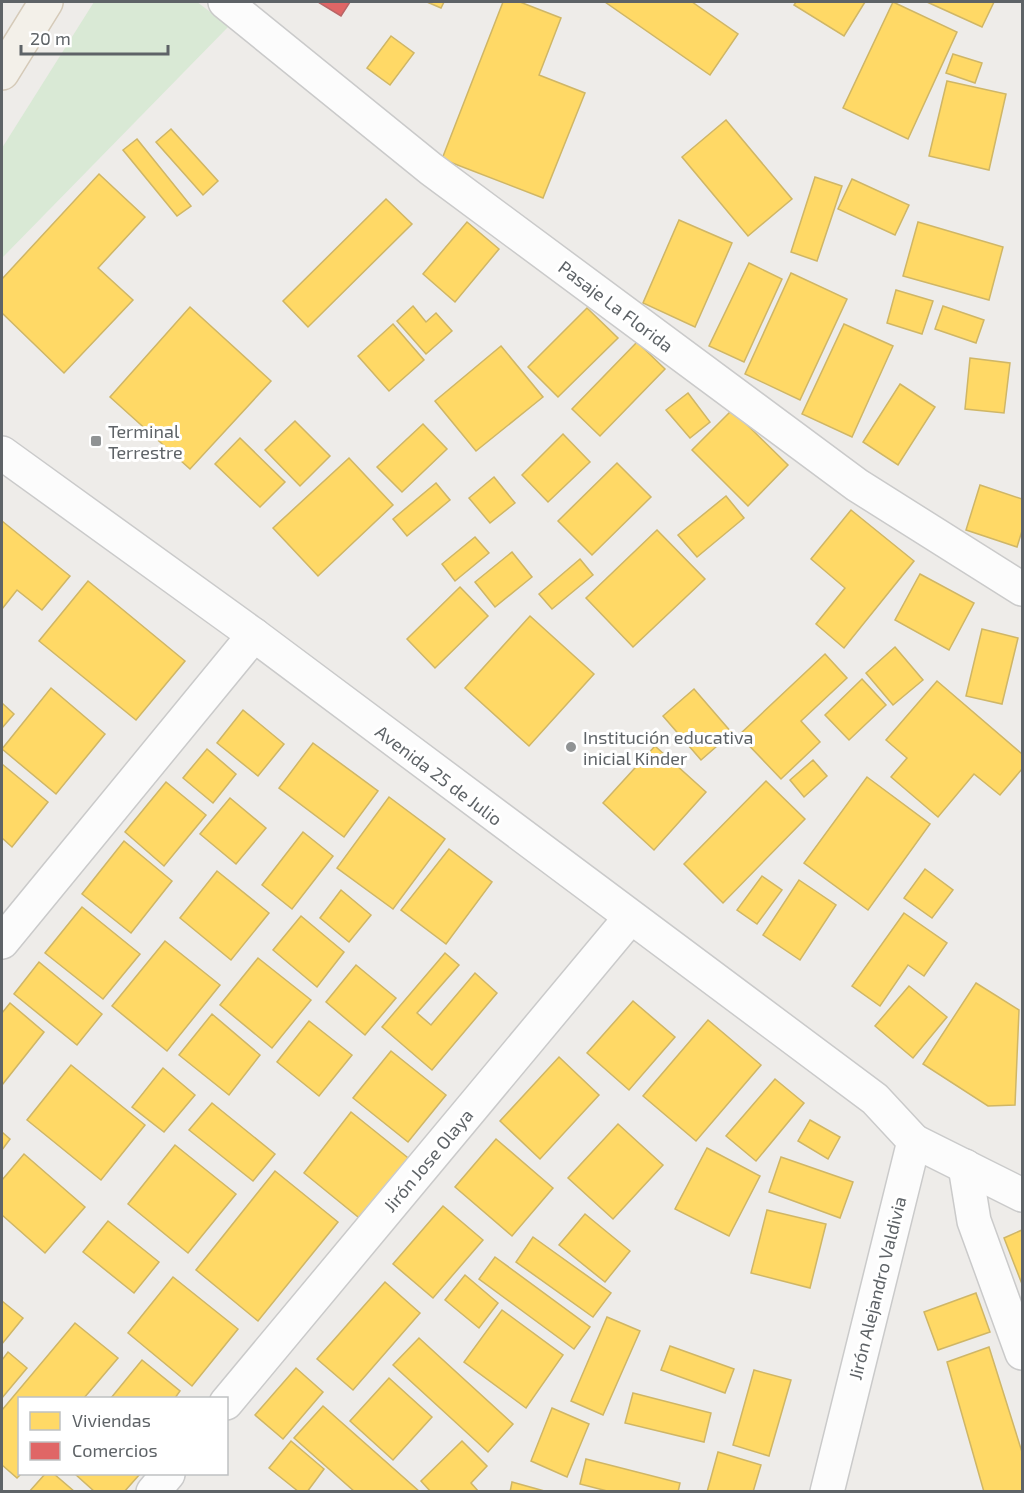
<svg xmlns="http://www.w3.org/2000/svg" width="1024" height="1493" viewBox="0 0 1024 1493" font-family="'Exo 2',sans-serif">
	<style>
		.green { fill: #d9e9d5 }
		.homes { fill: #ffd966; stroke: #cfb666; stroke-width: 1.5 }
		.shops { fill: #e06666; stroke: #b96566; stroke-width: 1.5 }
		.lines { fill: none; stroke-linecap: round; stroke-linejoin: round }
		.minor-casing { stroke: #cacaca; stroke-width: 36 }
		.major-casing { stroke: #d5cab8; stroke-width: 36 }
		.minor { stroke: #fcfcfc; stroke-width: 33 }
		.major { stroke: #f3f0e9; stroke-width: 33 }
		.poi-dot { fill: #909394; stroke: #fff; stroke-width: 2 }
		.labels { text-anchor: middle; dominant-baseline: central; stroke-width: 6; stroke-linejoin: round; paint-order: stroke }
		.street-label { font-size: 18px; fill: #5e6367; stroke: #fff }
		.poi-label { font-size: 18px; fill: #5e6367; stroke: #fff; text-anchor: start }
	</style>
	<rect width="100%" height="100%" fill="#eeece9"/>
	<path class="green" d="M94 2H197L229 26 2 258V148Z"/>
	<g class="homes">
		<path d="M427 2H444L441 8Z"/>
		<path d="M503 2H520L561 18 539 75 585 93 543 198 442 159Z"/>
		<path d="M605 2H692L738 34 710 75Z"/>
		<path d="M796 2H865L844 36 794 5Z"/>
		<path d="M893 2 957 32 908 139 843 108Z"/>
		<path d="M927 2H994L982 27Z"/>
		<path d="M391 36 414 53 390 85 367 68Z"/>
		<path d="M953 54 982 63 975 83 946 73Z"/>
		<path d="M947 81 1006 94 989 170 929 156Z"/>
		<path d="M726 120 792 199 748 236 682 157Z"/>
		<path d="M171 129 218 181 203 195 156 142Z"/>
		<path d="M137 139 191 206 177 216 123 150Z"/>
		<path d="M99 174 145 217 98 268 133 300 64 373 2 313V279Z"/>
		<path d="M815 177 842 186 817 261 791 252Z"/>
		<path d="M852 179 909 205 895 235 838 209Z"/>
		<path d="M386 199 412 224 308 327 283 301Z"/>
		<path d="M679 220 732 243 695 327 643 303Z"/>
		<path d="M467 222 499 249 455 302 423 274Z"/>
		<path d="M918 222 1003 247 989 300 903 276Z"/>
		<path d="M749 263 782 279 744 362 709 346Z"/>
		<path d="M791 273 847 299 800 400 745 374Z"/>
		<path d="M896 290 933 301 922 334 887 323Z"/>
		<path d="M413 306 426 322 436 313 452 331 426 354 397 321Z"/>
		<path d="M943 306 984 320 976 343 935 329Z"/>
		<path d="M190 307 271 381 190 469 110 397Z"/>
		<path d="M587 308 618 338 558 397 528 367Z"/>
		<path d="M393 324 424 360 389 391 358 356Z"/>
		<path d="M844 324 893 346 852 437 802 414Z"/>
		<path d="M637 342 665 369 600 436 572 409Z"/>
		<path d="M501 346 543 397 476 451 435 401Z"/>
		<path d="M970 358 1010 363 1004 413 965 409Z"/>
		<path d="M900 384 935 407 898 465 863 442Z"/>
		<path d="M688 393 710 422 690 438 666 410Z"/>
		<path d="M732 410 788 465 748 506 692 450Z"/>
		<path d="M295 421 330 456 300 486 265 450Z"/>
		<path d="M423 424 447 449 402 492 377 467Z"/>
		<path d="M563 434 590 462 548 502 522 475Z"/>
		<path d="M240 438 285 482 260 507 215 464Z"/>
		<path d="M349 458 393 505 318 576 273 528Z"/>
		<path d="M617 463 651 497 592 555 558 521Z"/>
		<path d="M494 477 515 503 490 523 469 498Z"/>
		<path d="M436 483 450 500 407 536 393 519Z"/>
		<path d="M980 485 1022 499V531L1017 547 966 530Z"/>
		<path d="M726 496 744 518 697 557 678 535Z"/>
		<path d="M851 510 914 561 844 648 816 624 845 588 811 559Z"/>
		<path d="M2 521 70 576 42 610 17 590 2 609Z"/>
		<path d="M657 530 705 579 633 647 586 598Z"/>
		<path d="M475 537 489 553 455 581 442 564Z"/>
		<path d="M512 552 532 577 495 607 475 582Z"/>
		<path d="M580 559 593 575 552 609 539 594Z"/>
		<path d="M920 574 974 603 949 650 895 620Z"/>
		<path d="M88 581 185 661 136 720 39 641Z"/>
		<path d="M460 587 488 616 435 668 407 639Z"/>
		<path d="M530 616 594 674 529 746 465 688Z"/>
		<path d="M982 629 1018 638 1002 704 966 696Z"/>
		<path d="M895 647 923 680 893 705 866 673Z"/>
		<path d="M825 654 847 678 801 721 820 742 781 779 739 735Z"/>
		<path d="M862 679 886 705 849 740 825 715Z"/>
		<path d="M937 681 1022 754V769L1000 795 974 774 938 817 891 777 907 758 886 740Z"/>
		<path d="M51 688 105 734 56 794 2 749Z"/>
		<path d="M694 689 732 733 701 760 663 716Z"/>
		<path d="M2 703 14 714 2 728Z"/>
		<path d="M243 710 284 744 258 776 217 743Z"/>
		<path d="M313 743 378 791 344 837 279 788Z"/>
		<path d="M655 746 706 792 654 850 603 803Z"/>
		<path d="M207 749 236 774 213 803 183 778Z"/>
		<path d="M813 760 827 776 804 797 790 780Z"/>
		<path d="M2 764 48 802 12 847 2 838Z"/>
		<path d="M867 777 930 824 868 910 804 863Z"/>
		<path d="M766 781 805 819 723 903 684 864Z"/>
		<path d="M166 782 206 815 164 866 125 832Z"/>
		<path d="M389 797 445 839 393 909 337 868Z"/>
		<path d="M230 798 266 828 236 864 200 834Z"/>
		<path d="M303 832 333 856 292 909 262 885Z"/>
		<path d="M124 841 172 881 131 933 82 894Z"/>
		<path d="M449 849 492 882 446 944 401 910Z"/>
		<path d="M925 869 953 890 932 918 904 898Z"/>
		<path d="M217 871 269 913 231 960 180 918Z"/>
		<path d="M762 876 782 890 757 924 737 910Z"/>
		<path d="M799 880 836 905 800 960 763 935Z"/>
		<path d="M341 890 371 915 349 942 320 918Z"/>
		<path d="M82 907 140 954 103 999 45 953Z"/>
		<path d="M904 913 947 943 924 976 908 965 880 1006 852 986Z"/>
		<path d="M301 916 344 952 317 987 273 950Z"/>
		<path d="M165 941 220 985 167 1051 112 1006Z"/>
		<path d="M445 953 459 965 417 1013 431 1025 475 973 497 993 432 1070 382 1027Z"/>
		<path d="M258 958 311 1000 272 1048 220 1005Z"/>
		<path d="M39 962 102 1014 77 1045 14 994Z"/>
		<path d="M356 965 396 998 365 1035 326 1002Z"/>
		<path d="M976 983 1019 1010 1015 1105 988 1106 923 1064Z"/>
		<path d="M909 986 947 1017 913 1058 875 1026Z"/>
		<path d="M633 1001 675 1037 629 1090 587 1053Z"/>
		<path d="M10 1003 44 1032 2 1085V1013Z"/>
		<path d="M212 1014 260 1055 229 1095 179 1055Z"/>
		<path d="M708 1020 761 1065 696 1141 643 1096Z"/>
		<path d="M309 1021 352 1055 319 1096 277 1062Z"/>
		<path d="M391 1051 446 1095 408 1142 353 1098Z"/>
		<path d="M559 1057 599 1095 540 1159 500 1121Z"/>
		<path d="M71 1065 145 1125 101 1180 27 1120Z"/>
		<path d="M163 1068 195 1095 164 1132 132 1107Z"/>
		<path d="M775 1079 804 1103 756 1161 726 1136Z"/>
		<path d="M212 1103 275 1154 253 1181 189 1130Z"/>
		<path d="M351 1112 412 1161 363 1221 304 1173Z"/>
		<path d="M810 1120 840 1137 828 1159 798 1141Z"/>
		<path d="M618 1124 663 1165 613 1219 568 1178Z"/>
		<path d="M2 1132 10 1139 2 1150Z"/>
		<path d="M496 1139 553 1188 512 1236 455 1187Z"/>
		<path d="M175 1145 236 1194 188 1253 128 1204Z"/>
		<path d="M707 1148 760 1176 729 1236 675 1209Z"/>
		<path d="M24 1154 85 1207 45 1253 2 1215V1180Z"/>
		<path d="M781 1157 853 1182 840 1218 769 1192Z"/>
		<path d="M275 1171 338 1222 258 1321 196 1270Z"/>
		<path d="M443 1206 483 1240 433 1298 393 1264Z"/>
		<path d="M767 1210 826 1224 810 1288 751 1273Z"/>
		<path d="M585 1214 630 1251 605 1282 559 1245Z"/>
		<path d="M108 1221 159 1262 134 1293 83 1252Z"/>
		<path d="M1022 1230V1284L1004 1238Z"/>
		<path d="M533 1237 611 1293 593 1317 516 1262Z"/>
		<path d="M495 1257 590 1327 574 1349 479 1279Z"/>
		<path d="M465 1275 498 1303 479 1328 445 1300Z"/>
		<path d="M173 1277 238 1329 192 1386 128 1333Z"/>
		<path d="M385 1282 420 1313 353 1390 317 1359Z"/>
		<path d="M976 1293 990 1332 938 1350 924 1312Z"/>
		<path d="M2 1301 23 1318 2 1344Z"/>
		<path d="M502 1310 563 1355 526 1408 464 1362Z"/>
		<path d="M607 1317 640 1331 603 1415 571 1401Z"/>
		<path d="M75 1323 118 1358 84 1398H20L21 1474 17 1478 2 1465V1410Z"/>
		<path d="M419 1338 513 1424 488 1452 393 1365Z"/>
		<path d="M670 1346 734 1369 725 1393 661 1370Z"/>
		<path d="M989 1347 1022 1452V1492H984L947 1362Z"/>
		<path d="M8 1352 27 1368 2 1398V1360Z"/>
		<path d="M142 1360 180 1391 175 1398H111Z"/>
		<path d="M296 1368 323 1392 283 1439 255 1415Z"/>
		<path d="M754 1370 791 1380 769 1456 733 1445Z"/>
		<path d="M389 1378 432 1417 393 1460 350 1421Z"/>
		<path d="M633 1393 711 1413 704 1442 625 1423Z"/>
		<path d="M323 1406 420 1492H355L294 1438Z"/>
		<path d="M552 1408 589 1424 567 1477 531 1461Z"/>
		<path d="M291 1441 324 1469 307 1492H299L269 1468Z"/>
		<path d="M462 1441 487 1466 471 1483 479 1492H431L421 1481Z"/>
		<path d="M718 1452 761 1465 753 1492H707Z"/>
		<path d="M586 1459 680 1483 678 1492H611L580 1484Z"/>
		<path d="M45 1474H54L75 1492H29Z"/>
		<path d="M75 1474H140L124 1492H95Z"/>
		<path d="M512 1482 548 1492H510Z"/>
	</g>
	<path class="shops" d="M318 2H350L341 16Z"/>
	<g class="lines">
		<defs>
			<g id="minor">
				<path d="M225 2 431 169 857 485 1022 589"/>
				<path d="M2 453 254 635 875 1099 914 1141 827 1492"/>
				<path d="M2 942 254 635"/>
				<path d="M914 1141 1022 1195"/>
				<path d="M965 1166 974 1221 1022 1353"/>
				<path d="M226 1403 630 918"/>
				<path d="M153 1492 168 1474"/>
			</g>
			<path id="major" d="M2 73 46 2"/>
		</defs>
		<use href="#minor" class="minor-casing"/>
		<use href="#major" class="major-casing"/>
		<use href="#minor" class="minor"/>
		<use href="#major" class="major"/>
	</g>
	<g class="poi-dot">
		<rect x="90" y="435" width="12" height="12" rx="3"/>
		<circle cx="571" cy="747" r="6"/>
	</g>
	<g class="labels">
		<g class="street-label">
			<text transform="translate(616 306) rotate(37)">Pasaje La Florida</text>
			<text transform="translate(439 775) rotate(37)">Avenida 25 de Julio</text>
			<text transform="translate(428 1160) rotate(-50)">Jirón Jose Olaya</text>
			<text transform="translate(877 1288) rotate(-76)">Jirón Alejandro Valdivia</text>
		</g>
		<g class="poi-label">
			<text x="108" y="431">Terminal<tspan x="108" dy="21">Terrestre</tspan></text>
			<text x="583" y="737">Institución educativa<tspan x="583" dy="21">inicial Kinder</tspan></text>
		</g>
	</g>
	<rect width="1024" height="1493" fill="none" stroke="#5e6367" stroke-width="6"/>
	<rect x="18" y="1397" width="210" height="78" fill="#ffffff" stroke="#bfc1c2" stroke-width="1.5"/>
	<rect x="30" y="1412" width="30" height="18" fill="#ffd966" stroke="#bfc1c2" stroke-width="1.5"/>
	<text x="72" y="1427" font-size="18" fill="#5e6367">Viviendas</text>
	<rect x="30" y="1442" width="30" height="18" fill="#e06666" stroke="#bfc1c2" stroke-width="1.5"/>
	<text x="72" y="1457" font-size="18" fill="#5e6367">Comercios</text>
	<path d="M21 45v9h147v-9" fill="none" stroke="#5e6367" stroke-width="3"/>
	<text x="30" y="45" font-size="18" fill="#5e6367" stroke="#ffffff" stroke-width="4.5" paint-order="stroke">20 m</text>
</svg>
